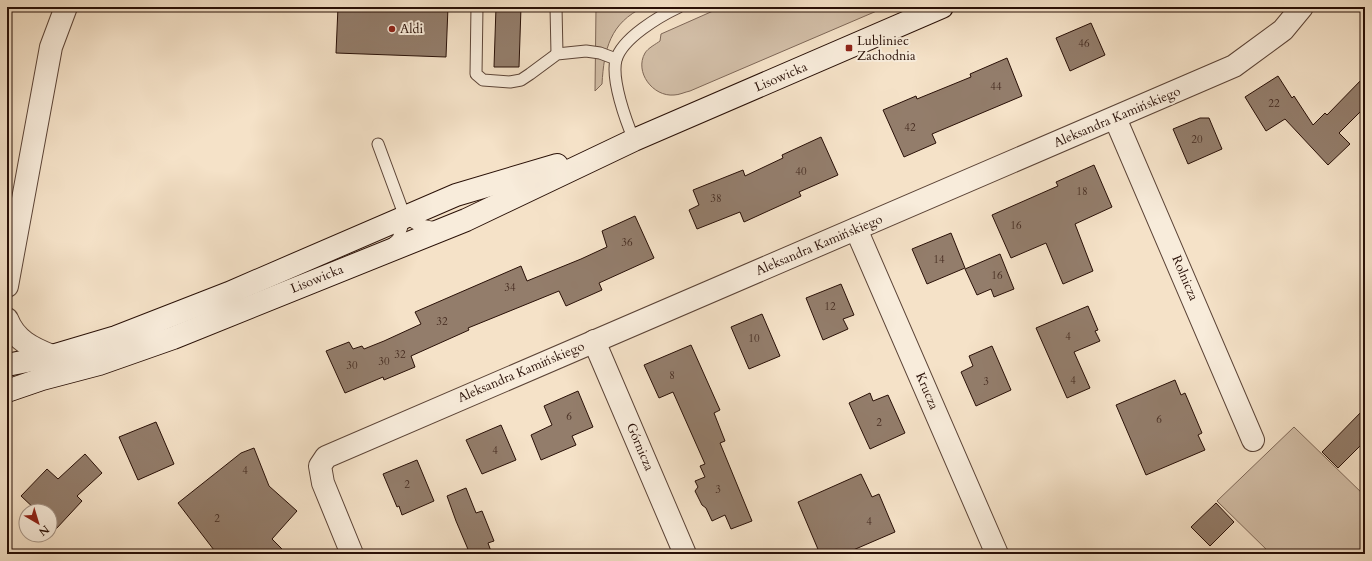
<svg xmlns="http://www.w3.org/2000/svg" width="1372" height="561" viewBox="0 0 1372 561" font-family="Cardo,serif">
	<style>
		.green { fill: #d2bea7; stroke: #7e6757 }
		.building { fill: #937d6b; stroke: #291007 }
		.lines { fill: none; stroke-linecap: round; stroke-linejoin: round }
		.service-casing { stroke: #5c4437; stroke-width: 13 }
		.minor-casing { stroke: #5c4437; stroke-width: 24 }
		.secondary-casing { stroke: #291007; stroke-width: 24 }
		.service { stroke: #f8ecdb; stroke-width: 11 }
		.minor { stroke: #f8ecdb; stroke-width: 22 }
		.secondary { stroke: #f8ecdb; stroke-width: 22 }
		.poi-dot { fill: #8f2418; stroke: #f8ecdb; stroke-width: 1.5 }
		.labels { text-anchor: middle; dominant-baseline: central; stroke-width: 4; stroke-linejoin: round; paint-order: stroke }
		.number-label { font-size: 11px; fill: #442b20 }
		.poi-label { font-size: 13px; fill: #291007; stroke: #f8ecdb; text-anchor: start }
		.street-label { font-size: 13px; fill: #291007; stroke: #f8ecdb }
	</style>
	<rect width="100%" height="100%" fill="#f5e2c8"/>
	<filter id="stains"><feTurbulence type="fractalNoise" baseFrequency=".005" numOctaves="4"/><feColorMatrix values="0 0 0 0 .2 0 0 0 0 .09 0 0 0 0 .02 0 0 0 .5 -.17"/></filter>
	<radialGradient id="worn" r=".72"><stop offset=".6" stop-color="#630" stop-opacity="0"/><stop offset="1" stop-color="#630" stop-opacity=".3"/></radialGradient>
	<g class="green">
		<path d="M596 7H644C610 23 604 49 602 84L595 91Z"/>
		<path d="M722 7H886L690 91C685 92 679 95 674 95 653 97 634 72 645 53 648 48 656 44 660 41L661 34Z"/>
		<path d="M1294 427 1365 496V554H1271L1217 501Z"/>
	</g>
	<g class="building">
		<path d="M338 7H448L446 57 336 53Z"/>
		<path d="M496 7H521L519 67H494Z"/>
		<path d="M1091 23 1105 55 1070 71 1056 38Z"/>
		<path d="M1007 58 1022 96 932 134 936 143 904 157 883 110 916 96 917 99 971 77 970 74Z"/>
		<path d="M1278 76 1292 98 1294 96 1313 125 1325 113 1327 115 1365 76V107L1339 133 1350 144 1328 165 1285 119 1266 131 1245 97Z"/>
		<path d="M1200 118H1209L1222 149 1188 164 1173 129Z"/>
		<path d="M821 137 838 175 799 192 801 196 744 222 740 212 697 229 689 210 699 205 693 190 743 170 745 176 783 158 782 155Z"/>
		<path d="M1094 165 1112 207 1075 224 1093 271 1063 284 1046 243 1011 258 992 215 1058 186 1056 182Z"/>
		<path d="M635 216 654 258 599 283 602 290 566 306 559 291 468 328 469 330 411 356 415 367 384 380 383 377 345 393 326 351 349 342 353 349 362 346 364 349 384 341 421 324 415 312 521 266 527 281 581 259 607 247 602 231Z"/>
		<path d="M951 233 965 268 927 284 912 249Z"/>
		<path d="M1000 254 1014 289 994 297 991 289 977 295 965 269Z"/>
		<path d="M841 284 854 315 843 319 848 329 823 340 806 298Z"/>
		<path d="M1088 306 1098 330 1095 331 1100 341 1074 352 1090 388 1067 398 1036 328Z"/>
		<path d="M762 314 780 356 749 369 731 327Z"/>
		<path d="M691 345 720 410 714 413 725 441 720 443 752 521 731 529 725 515 712 521 706 508 702 505 695 491 698 487 695 481 705 477 700 466 705 464 673 392 659 398 644 365Z"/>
		<path d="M992 346 1011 390 976 406 961 372 973 366 969 356Z"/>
		<path d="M1175 380 1181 395 1185 393 1202 433 1198 435 1205 450 1146 475 1116 405Z"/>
		<path d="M578 391 593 427 572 436 576 445 541 460 531 435 552 425 544 406Z"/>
		<path d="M870 393 873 401 888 395 905 433 870 449 849 403Z"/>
		<path d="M1365 408V441L1338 468 1322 452Z"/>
		<path d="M156 422 174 464 138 480 119 437Z"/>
		<path d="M501 425 516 460 482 474 466 440Z"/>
		<path d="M254 448 269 486 297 511 272 539 287 554H217L178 503 241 453Z"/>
		<path d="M85 454 102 473 77 496 82 501 56 529 50 523V511H37L21 496 47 469 58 479Z"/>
		<path d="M417 460 434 501 402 515 399 506 397 507 383 474Z"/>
		<path d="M861 474 872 497 879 494 895 532 844 554H820L798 502Z"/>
		<path d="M466 488 476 513 482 511 494 541 488 543 492 554H470L456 521 447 496Z"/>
		<path d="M1216 503 1234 522 1210 546 1191 527Z"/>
	</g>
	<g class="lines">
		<defs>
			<g id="service">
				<path d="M477 7 476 74 483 80 510 82 521 80 530 74 557 54 586 51 600 53 616 59"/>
				<path d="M556 7 557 54"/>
				<path d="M634 140C626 121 611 80 616 60 622 38 660 16 679 7"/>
				<path d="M378 144 405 217 398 239 390 246"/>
				<path d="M405 217 416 224 436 228"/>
			</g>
			<g id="minor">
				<path d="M1115 118 1253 440"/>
				<path d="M856 229 997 554"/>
				<path d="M7 286 51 47 66 7"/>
				<path d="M7 319C15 340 32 348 52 356"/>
				<path d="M594 341 685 554"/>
				<path d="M352 554 323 483 320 466 326 457 1234 66 1283 30 1302 7"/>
			</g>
			<g id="secondary">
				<path d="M7 365 52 356 116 337 229 293 456 195 557 165"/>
				<path d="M7 391 42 379 99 364 173 338 466 220 634 140 942 7"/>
			</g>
		</defs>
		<use href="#service" class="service-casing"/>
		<use href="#minor" class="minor-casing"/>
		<use href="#secondary" class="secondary-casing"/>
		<use href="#service" class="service"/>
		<use href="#minor" class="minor"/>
		<use href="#secondary" class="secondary"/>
	</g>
	<g class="poi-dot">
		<circle cx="392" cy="29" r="4"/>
		<rect x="845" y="44" width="8" height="8" rx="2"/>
	</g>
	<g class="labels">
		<g class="number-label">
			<text x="1084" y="43">46</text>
			<text x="996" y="86">44</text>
			<text x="1274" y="103">22</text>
			<text x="910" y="127">42</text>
			<text x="1197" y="139">20</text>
			<text x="801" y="171">40</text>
			<text x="1082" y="191">18</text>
			<text x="716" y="198">38</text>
			<text x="1016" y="225">16</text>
			<text x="627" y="242">36</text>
			<text x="939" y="259">14</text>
			<text x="997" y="275">16</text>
			<text x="510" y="287">34</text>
			<text x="830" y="306">12</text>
			<text x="442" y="321">32</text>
			<text x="1068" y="336">4</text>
			<text x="754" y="338">10</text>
			<text x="400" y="354">32</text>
			<text x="384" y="361">30</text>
			<text x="352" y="365">30</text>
			<text x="672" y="375">8</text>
			<text x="1073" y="380">4</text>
			<text x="986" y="381">3</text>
			<text x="569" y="416">6</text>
			<text x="1159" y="419">6</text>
			<text x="879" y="422">2</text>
			<text x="495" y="450">4</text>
			<text x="245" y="470">4</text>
			<text x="407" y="484">2</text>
			<text x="718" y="489">3</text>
			<text x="217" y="518">2</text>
			<text x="869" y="521">4</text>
		</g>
		<g class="poi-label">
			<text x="400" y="29">Aldi</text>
			<text x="857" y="41">Lubliniec<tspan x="857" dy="15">Zachodnia</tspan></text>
		</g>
		<g class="street-label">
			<text transform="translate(781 77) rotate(-23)">Lisowicka</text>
			<text transform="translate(1117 117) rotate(-23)">Aleksandra Kamińskiego</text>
			<text transform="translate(819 245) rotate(-23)">Aleksandra Kamińskiego</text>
			<text transform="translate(1185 278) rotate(67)">Rolnicza</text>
			<text transform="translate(317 279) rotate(-22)">Lisowicka</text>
			<text transform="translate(521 372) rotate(-23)">Aleksandra Kamińskiego</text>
			<text transform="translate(927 391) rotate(67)">Krucza</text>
			<text transform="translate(640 447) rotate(67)">Górnicza</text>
		</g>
	</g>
	<rect width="1372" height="561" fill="none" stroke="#f5e2c8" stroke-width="24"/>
	<rect x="8" y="8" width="1356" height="545" fill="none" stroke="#291007" stroke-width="2"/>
	<rect x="12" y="12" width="1348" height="537" fill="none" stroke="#291007"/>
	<g transform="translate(38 523) rotate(142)"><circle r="19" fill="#f8ecdb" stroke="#a59486"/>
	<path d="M0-3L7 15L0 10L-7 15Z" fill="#8f2418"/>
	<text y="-6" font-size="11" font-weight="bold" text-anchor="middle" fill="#291007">N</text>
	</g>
	<rect width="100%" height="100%" filter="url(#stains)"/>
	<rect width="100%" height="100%" fill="url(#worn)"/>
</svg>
